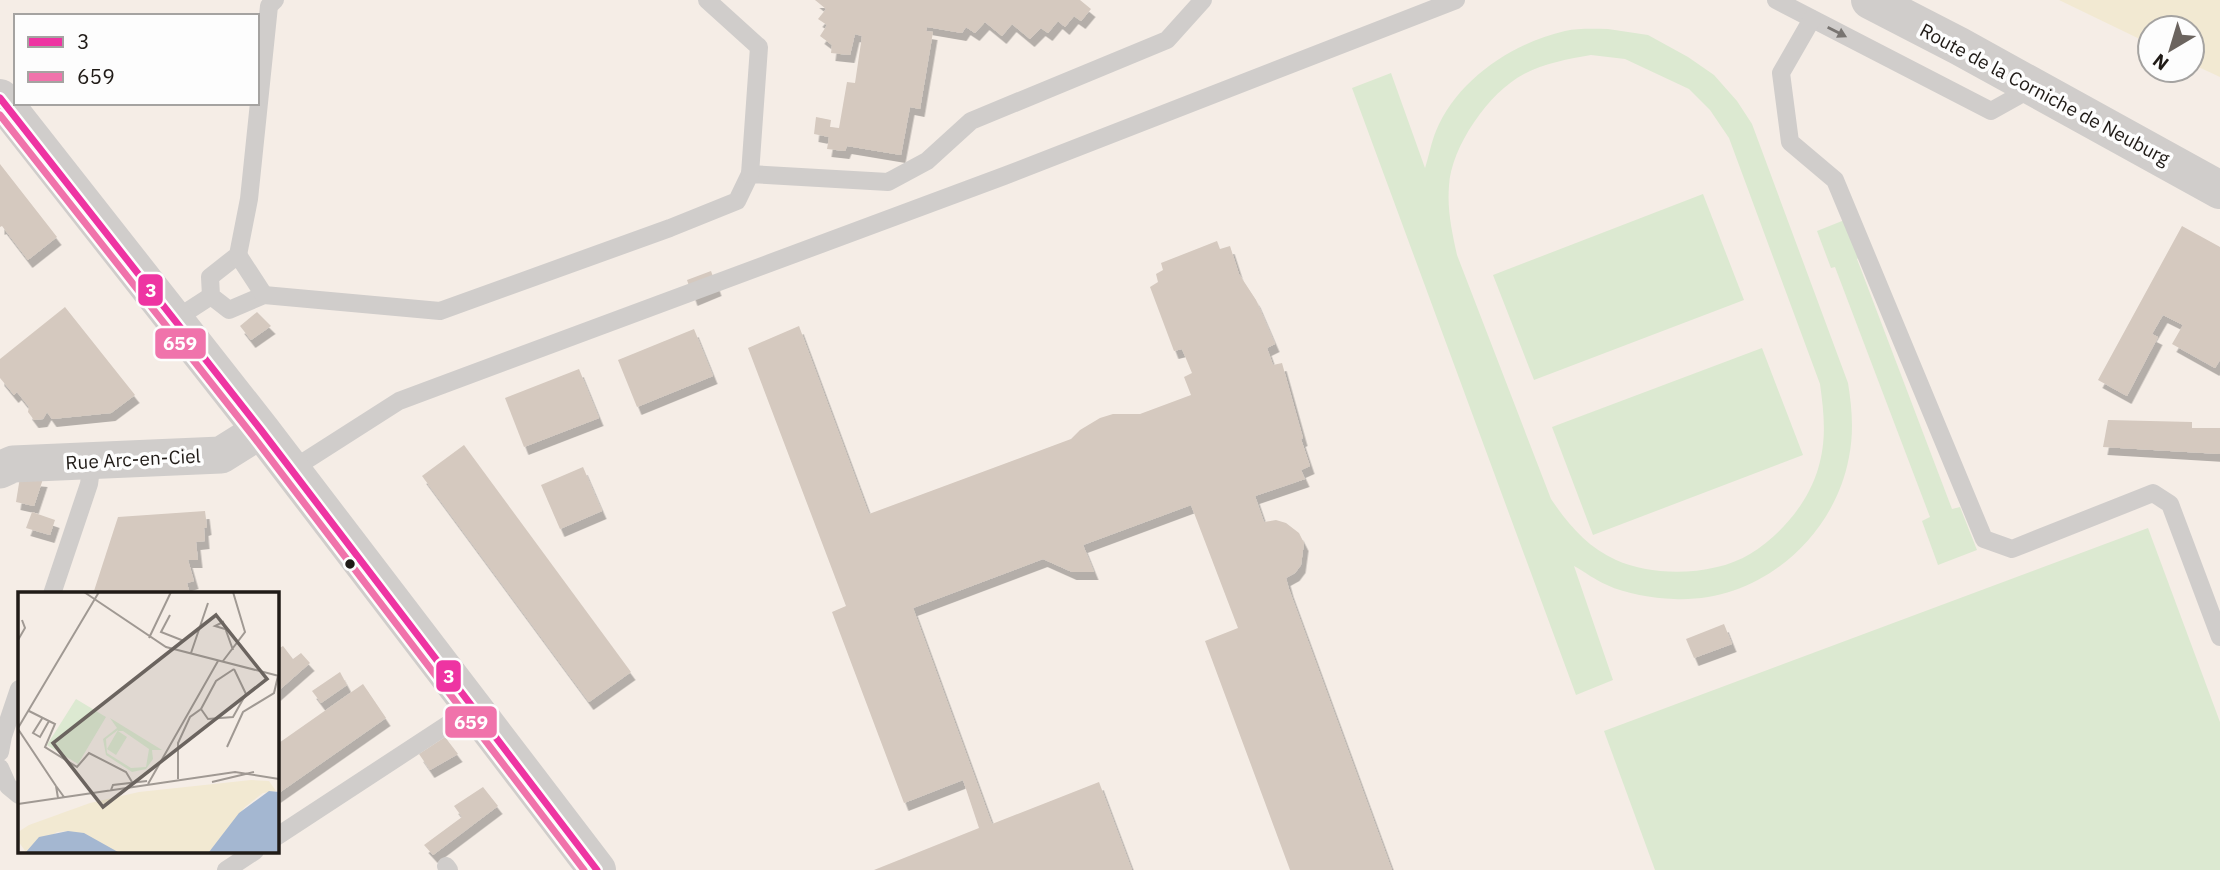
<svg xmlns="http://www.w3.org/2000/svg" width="2220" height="870" viewBox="0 0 2220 870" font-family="'IBM Plex Sans',sans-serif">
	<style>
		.green { fill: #dce9d1; fill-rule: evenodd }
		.sand { fill: #f2e9d2 }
		.building { fill: #d5c9bf; filter: url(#shadow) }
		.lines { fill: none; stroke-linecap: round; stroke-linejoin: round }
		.service { stroke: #d0cdcb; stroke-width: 18 }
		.minor { stroke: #d0cdcb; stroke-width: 37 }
		.tertiary { stroke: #d0cdcb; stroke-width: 38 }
		.secondary { stroke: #d0cdcb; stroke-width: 38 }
		.bus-1-casing { stroke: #fdfdfd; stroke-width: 12 }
		.bus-2-casing { stroke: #fdfdfd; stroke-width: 12 }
		.bus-1 { stroke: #ee34a2; stroke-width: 7 }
		.bus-2 { stroke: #f073ab; stroke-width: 7 }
		.oneway { fill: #787471 }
		.bus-dot { fill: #201b17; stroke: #fdfdfd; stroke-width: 2.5 }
		.labels { text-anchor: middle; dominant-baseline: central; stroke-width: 7; stroke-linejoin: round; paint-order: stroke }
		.street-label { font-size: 19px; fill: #201b17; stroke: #fdfdfd }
		.inset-road { fill: none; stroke: #a09993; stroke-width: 2 }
		.view { fill: #6b645f; fill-opacity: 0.15; stroke: #6b645f; stroke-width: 3.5 }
		.inset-edge { fill: none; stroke: #201b17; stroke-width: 3.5 }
		.line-badge { stroke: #fdfdfd; stroke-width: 2.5 }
		.badge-label { font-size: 19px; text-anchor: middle; font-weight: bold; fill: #fff }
	</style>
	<defs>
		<filter id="shadow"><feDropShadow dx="4.5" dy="8" stdDeviation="0" flood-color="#0004"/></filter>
	</defs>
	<rect width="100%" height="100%" fill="#f5ede6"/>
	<g class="green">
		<path d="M1608 29 1648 35 1688 57 1714 75 1737 101 1752 124 1848 383C1852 408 1854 432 1849 457 1834 539 1758 603 1674 599 1652 598 1626 594 1607 585 1595 580 1585 572 1574 566L1613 680 1576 695 1352 88 1391 73 1425 168C1429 156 1431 143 1436 131 1457 80 1512 43 1565 31 1579 28 1594 29 1608 29ZM1591 55 1625 59 1689 89 1710 110 1729 138 1820 384C1824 413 1827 440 1818 469 1808 503 1780 536 1750 554 1714 576 1653 577 1616 560 1587 547 1568 524 1551 499L1457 255C1452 232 1447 210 1449 186 1451 147 1489 92 1524 74 1544 63 1569 59 1591 55Z"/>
		<path d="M1703 194 1744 300 1534 380 1493 275Z"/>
		<path d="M1847 219 1861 256 1857 259 1952 509 1960 507 1977 550 1938 565 1922 521 1930 517 1835 267 1831 268 1817 231Z"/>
		<path d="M1762 348 1803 455 1593 535 1552 427Z"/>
		<path d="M2148 528 2220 722V870H1655L1604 731Z"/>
	</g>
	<path class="sand" d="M2059 0H2220V77L2192 64V28H2150V44Z"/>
	<g class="building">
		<path d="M815 0H1080L1091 9 1081 21 1074 16 1065 27 1058 21 1048 33 1041 28 1030 39 1012 24 1002 36 985 22 975 33 966 27 962 33 927 27 926 31 933 32 920 109 910 107 901 155 847 146 845 151 827 149 829 137 814 134 816 117 831 120 830 127 839 128 847 82 855 83 862 36 855 34 850 55 831 53 832 45 820 36 827 25 818 19 826 9Z"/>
		<path d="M0 164 57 237 28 260 2 226 0 227Z"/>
		<path d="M2182 226 2220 247V360L2215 368 2172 344 2183 325 2163 315 2152 334 2158 337 2127 396 2098 380Z"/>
		<path d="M1217 241 1220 249 1230 246 1239 274 1256 300 1275 344 1267 348 1273 365 1282 363 1303 438 1301 439 1310 466 1301 470 1305 479 1255 496 1264 522 1276 520 1286 523 1299 533 1304 543 1301 565 1295 573 1286 578 1289 589 1392 870H1290L1205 641 1238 628 1191 505 1083 545 1094 572H1072L1043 559 913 608 992 824 1099 782 1132 870H874L979 828 963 780 904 803 832 612 846 606 748 348 799 326 869 514 1071 439 1080 430 1100 418 1113 414H1140L1191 395 1184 377 1192 373 1182 349 1174 351 1150 287 1158 282 1156 274 1163 270 1161 263Z"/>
		<path d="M711 271 717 288 693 298 687 280Z"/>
		<path d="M65 307 135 395 111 413 52 419 47 412 43 419 34 420 28 412 29 407 17 392 14 395 0 378V359Z"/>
		<path d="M257 312 271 326 251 340 240 326Z"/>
		<path d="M694 329 713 376 637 407 618 360Z"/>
		<path d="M579 369 599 418 524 447 505 398Z"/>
		<path d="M2108 420 2192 422V428H2220V454L2103 447Z"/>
		<path d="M464 445 631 672 589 702 422 476Z"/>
		<path d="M583 467 602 511 560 529 541 485Z"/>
		<path d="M20 477 43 479 34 506 16 502Z"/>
		<path d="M205 511 207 527 204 528 205 541 196 542 198 560H188L194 581 187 583 190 594H93L118 517Z"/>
		<path d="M32 512 55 520 50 535 26 528Z"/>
		<path d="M1724 624 1732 644 1694 658 1686 639Z"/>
		<path d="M283 646 293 659 301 653 310 663 276 693V650Z"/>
		<path d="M340 672 347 685 321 703 312 691Z"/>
		<path d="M363 684 386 718 276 795V745Z"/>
		<path d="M445 737 458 754 430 770 419 754Z"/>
		<path d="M483 787 498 806 433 855 424 845 462 817 454 806Z"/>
	</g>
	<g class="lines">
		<g class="service">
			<path d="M275 0 269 6 249 199 238 255 210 277 211 296 229 310 264 295 440 311 670 228 737 201 750 174 888 182 927 161 971 121 1167 40 1203 0"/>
			<path d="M707 0 759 47 750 174"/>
			<path d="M1776 0 1991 111 2034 87"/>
			<path d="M1812 19 1781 73 1790 142 1835 180 1984 539 2012 549 2153 493 2170 504 2220 637"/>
			<path d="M238 255 264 295"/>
			<path d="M174 320 211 296"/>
			<path d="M291 470 399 401 1004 176 1456 0"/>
			<path d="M52 594 89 484 92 462"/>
			<path d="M0 752 3 736 19 689"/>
			<path d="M0 768 8 786 19 795"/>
			<path d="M276 837 473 708"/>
			<path d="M446 866 449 870"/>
			<path d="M226 870 255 851"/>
		</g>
		<path class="minor" d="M0 470 13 464 221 455 261 430"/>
		<path class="tertiary" d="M1870 0 1959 46 2220 190"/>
		<path class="secondary" d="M0 98 261 430 597 870"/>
		<defs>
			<path id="bus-1" d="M0 98 261 430 597 870"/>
			<path id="bus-2" d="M0 115 253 436 584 870"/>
		</defs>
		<use href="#bus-1" class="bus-1-casing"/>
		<use href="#bus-2" class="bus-2-casing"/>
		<use href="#bus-1" class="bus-1"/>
		<use href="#bus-2" class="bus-2"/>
	</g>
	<defs><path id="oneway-solid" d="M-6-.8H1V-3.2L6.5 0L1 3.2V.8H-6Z" transform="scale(1.75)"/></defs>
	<use class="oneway" href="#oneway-solid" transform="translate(1837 32) rotate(27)"/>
	<circle class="bus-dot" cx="350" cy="564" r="6"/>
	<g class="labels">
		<g class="street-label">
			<text transform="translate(2045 94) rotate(28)">Route de la Corniche de Neuburg</text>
			<text transform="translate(133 459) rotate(-3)">Rue Arc-en-Ciel</text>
		</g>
	</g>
	<g transform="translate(18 592)">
		<rect width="261" height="261" fill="#f5ede6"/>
		<path d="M58 107 88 125 60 172 29 153ZM92 126 144 158H134L135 167 128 177 114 180 88 163 85 147 99 136ZM100 138 89 157 98 163 109 145 100 139H105L131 157 128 175 113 176 89 161 88 147Z" fill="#dce9d1" fill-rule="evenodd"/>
		<path d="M233 188 251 189 258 199 245 201 227 215 191 260H100L50 239 39 240 8 260 0 249V240L11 233 72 211 121 200Z" fill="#f2e9d2"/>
		<path d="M251 199 261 200V260H191L221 221ZM50 239 66 241 100 260H8L21 245Z" fill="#a4b7d1"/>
		<path class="inset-road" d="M66 0 148 55 261 84M152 23 143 40 166 49M207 37 197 34 205 30 206 33 215 58M131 46 153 0M0 48 7 36 4 28M173 61 190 11M205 69 227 40 215 0M183 117 190 127 215 125 228 102 216 77M11 119 37 132 27 155 59 175 71 161 108 180 114 190M25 125 15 141 22 145 31 129M0 136 81 0M0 137 38 194M209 155 225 120 256 101 260 84M160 187V151L172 125 183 117 198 89 216 77M194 190 236 180M130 192 200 69M93 198 95 193 129 189M40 206 38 194 46 205M0 212 217 180 261 187"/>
		<path class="view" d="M198 23 249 87 85 215 35 151Z"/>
		<rect width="261" height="261" class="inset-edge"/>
	</g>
	<g class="line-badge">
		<rect x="137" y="273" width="27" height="34" rx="7" fill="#ee34a2"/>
		<rect x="154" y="327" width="53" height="33" rx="7" fill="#f073ab"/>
		<rect x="435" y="659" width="27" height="34" rx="7" fill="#ee34a2"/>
		<rect x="444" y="705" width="54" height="34" rx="7" fill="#f073ab"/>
	</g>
	<g class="badge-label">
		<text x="151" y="297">3</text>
		<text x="180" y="350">659</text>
		<text x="449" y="683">3</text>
		<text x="471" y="729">659</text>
	</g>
	<rect x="14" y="14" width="245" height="91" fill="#fdfdfd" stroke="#a5a3a1" stroke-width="2"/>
	<rect x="28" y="37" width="35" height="10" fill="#ee34a2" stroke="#a5a3a1" stroke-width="2"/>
	<text x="77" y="49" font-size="21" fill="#201b17">3</text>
	<rect x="28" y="72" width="35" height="10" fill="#f073ab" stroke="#a5a3a1" stroke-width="2"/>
	<text x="77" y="84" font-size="21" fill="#201b17">659</text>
	<g transform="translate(2171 49) rotate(218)"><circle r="33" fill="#fdfdfd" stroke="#a5a3a1" stroke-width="2"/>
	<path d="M0-5L12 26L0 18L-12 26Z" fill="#6b645f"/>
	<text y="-10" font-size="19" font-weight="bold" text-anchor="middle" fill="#201b17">N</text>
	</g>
</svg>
